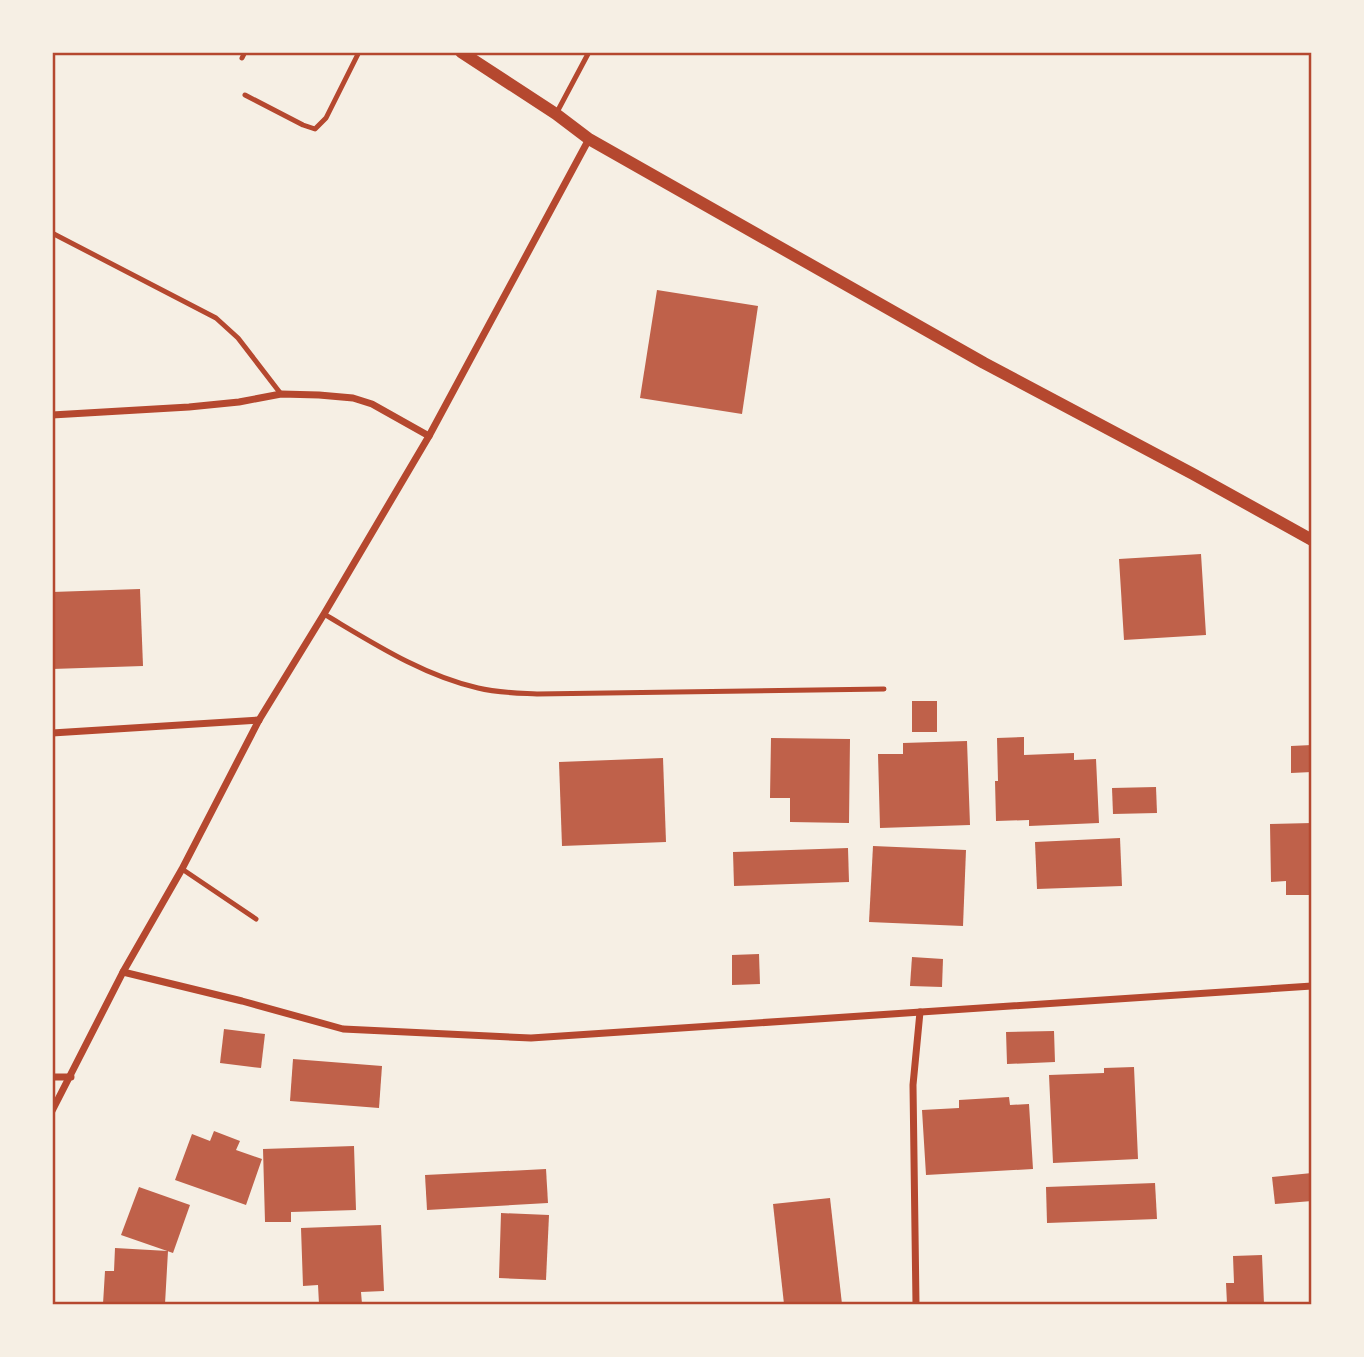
<svg xmlns="http://www.w3.org/2000/svg" width="1364" height="1357" viewBox="0 0 1364 1357" font-family="Raleway,sans-serif">
	<style>
		.building { fill: #bf614a }
		.lines { fill: none; stroke-linecap: round; stroke-linejoin: round }
		.service { stroke: #b5482f; stroke-width: 5 }
		.minor { stroke: #b5482f; stroke-width: 7 }
		.tertiary { stroke: #b5482f; stroke-width: 12 }
		.neatline { fill: none; stroke: #b5482f; stroke-width: 2.5 }
	</style>
	<rect width="100%" height="100%" fill="#f6efe4"/>
	<g class="building">
		<path d="M657 290 758 306 742 414 640 398Z"/>
		<path d="M1201 554 1206 635 1124 640 1119 559Z"/>
		<path d="M140 589 143 666 52 669V592Z"/>
		<rect x="912" y="701" width="25" height="31"/>
		<path d="M1024 737V755L1074 753V760L1096 759 1099 823 1029 826V820L996 821 995 781H998L997 738Z"/>
		<path d="M771 738 850 739 849 823 790 822V798H770Z"/>
		<path d="M967 741 970 825 880 828 878 754H903V743Z"/>
		<path d="M1312 745V772L1291 773V746Z"/>
		<path d="M663 758 666 842 562 846 559 762Z"/>
		<path d="M1156 787 1157 813 1113 814 1112 788Z"/>
		<path d="M1312 823V895H1286V881L1271 882 1270 824Z"/>
		<path d="M1120 838 1122 886 1037 889 1035 842Z"/>
		<path d="M873 846 966 850 963 926 869 922Z"/>
		<path d="M848 848 849 882 734 886 733 852Z"/>
		<path d="M759 954 760 984 732 985V955Z"/>
		<path d="M912 957 943 959 942 987 910 986Z"/>
		<path d="M224 1029 265 1034 261 1068 220 1063Z"/>
		<path d="M1054 1031 1055 1062 1007 1064 1006 1032Z"/>
		<path d="M293 1059 382 1066 379 1108 290 1101Z"/>
		<path d="M1134 1067 1138 1159 1053 1163 1049 1075 1104 1073V1068Z"/>
		<path d="M1009 1097 1010 1105 1029 1104 1033 1169 926 1175 922 1110 959 1108V1100Z"/>
		<path d="M214 1131 240 1141 236 1150 262 1159 246 1205 175 1180 192 1134 210 1141Z"/>
		<path d="M354 1146 356 1210 291 1212V1222H265L263 1149Z"/>
		<path d="M546 1169 548 1203 427 1210 425 1175Z"/>
		<path d="M1312 1173V1201L1275 1204 1272 1177Z"/>
		<path d="M1155 1183 1157 1219 1047 1223 1046 1187Z"/>
		<path d="M139 1187 190 1205 173 1253 121 1235Z"/>
		<path d="M830 1198 842 1304H784L773 1204Z"/>
		<path d="M501 1213 549 1215 546 1280 499 1278Z"/>
		<path d="M381 1225 384 1291 361 1292 362 1304H319L318 1285 303 1286 301 1228Z"/>
		<path d="M115 1248 168 1251 165 1304H103L105 1271H114Z"/>
		<path d="M1262 1255 1264 1304H1227L1226 1283H1234L1233 1256Z"/>
	</g>
	<g class="lines">
		<g class="service">
			<path d="M242 58 245 52"/>
			<path d="M245 95 303 125 315 129 326 118 359 52"/>
			<path d="M556 114 589 52"/>
			<path d="M52 233 216 318 238 338 281 394"/>
			<path d="M324 614C373 643 422 675 478 688 498 693 518 693 537 694L884 689"/>
			<path d="M182 869 256 919"/>
		</g>
		<g class="minor">
			<path d="M52 415 189 407 239 402 281 394 319 395 353 398 372 404 429 436"/>
			<path d="M52 733 259 720"/>
			<path d="M123 972 242 1001 343 1029 531 1038 1312 986"/>
			<path d="M52 1077H71"/>
			<path d="M52 1111 123 972 182 869 259 720 324 614 429 436 589 139"/>
			<path d="M916 1304 913 1085 920 1012"/>
		</g>
		<path class="tertiary" d="M461 52 556 114 589 139 984 363 1193 474 1312 540"/>
	</g>
	<rect width="1364" height="1357" fill="none" stroke="#f6efe4" stroke-width="108"/>
	<rect x="54" y="54" width="1256" height="1249" class="neatline"/>
</svg>
